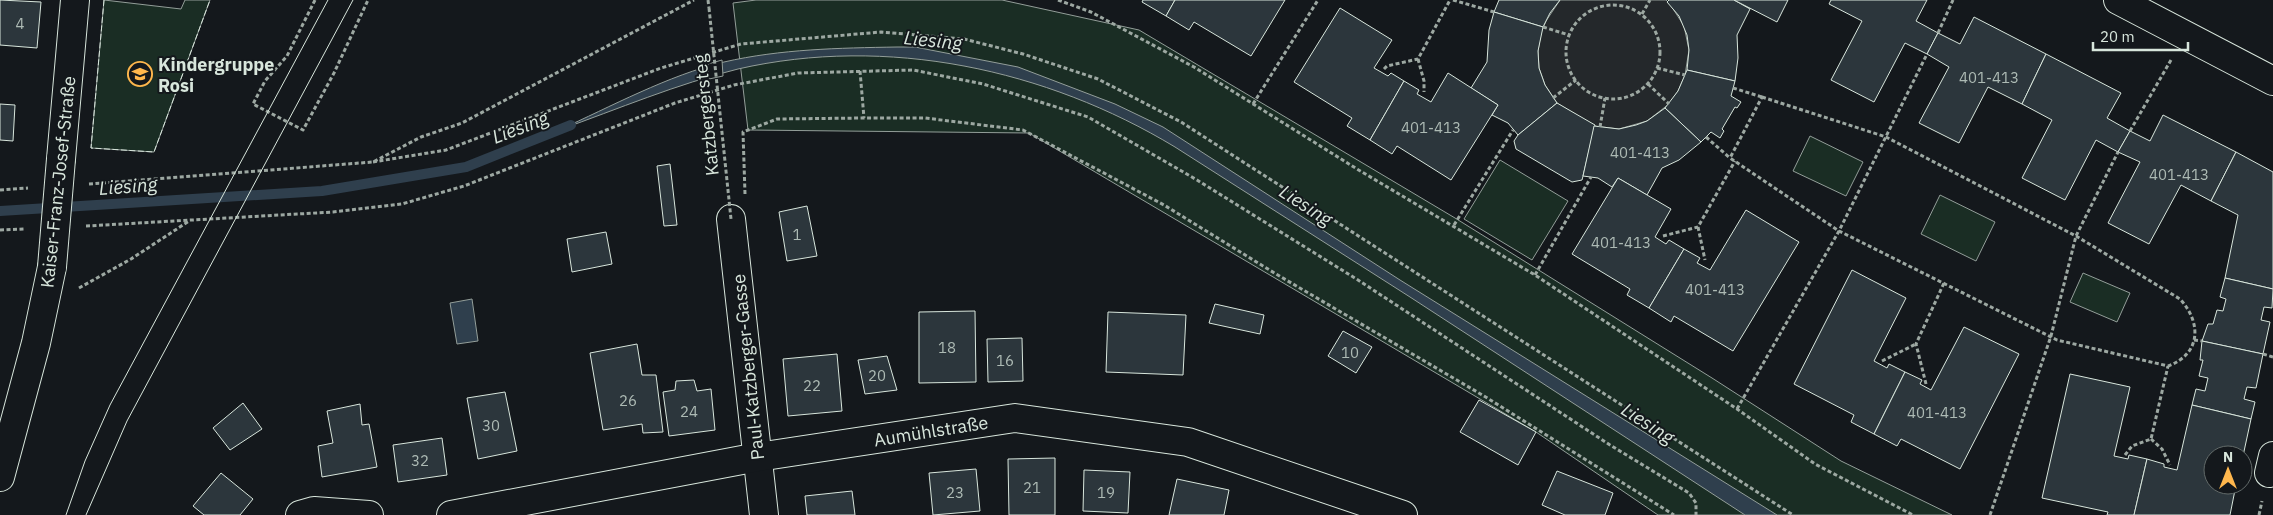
<svg xmlns="http://www.w3.org/2000/svg" width="2273" height="515" viewBox="0 0 2273 515" font-family="'IBM Plex Sans',sans-serif">
	<style>
		.green { fill: #1a2d24; stroke: #939e99 }
		.parking { fill: #24282b; stroke: #939e99 }
		.water { fill: #2f3f4d; stroke: #939e99 }
		.pier { fill: #14181c; stroke: #939e99 }
		.lines { fill: none; stroke-linecap: round; stroke-linejoin: round }
		.stream { stroke: #2f3f4d; stroke-width: 10 }
		.building { fill: #2c363c; stroke: #d8e6dc }
		.minor-casing { stroke: #d8e6dc; stroke-width: 30 }
		.major-casing { stroke: #d8e6dc; stroke-width: 30 }
		.path { stroke: #9da8a2; stroke-width: 3; stroke-dasharray: 4 2.5; stroke-linecap: butt }
		.minor { stroke: #14181c; stroke-width: 28 }
		.major { stroke: #14181c; stroke-width: 28 }
		.tram { stroke: #d8e6dc; stroke-width: 1 }
		.minor-bridge-casing { stroke: #d8e6dc; stroke-width: 30; stroke-linecap: butt }
		.path-bridge { stroke: #9da8a2; stroke-width: 3; stroke-dasharray: 4 2.5; stroke-linecap: butt }
		.minor-bridge { stroke: #14181c; stroke-width: 28 }
		.fence { stroke: #d8e6dc; stroke-width: 1; stroke-dasharray: 6 2.5; stroke-linecap: butt }
		.labels { text-anchor: middle; dominant-baseline: central; stroke-width: 4; stroke-linejoin: round; paint-order: stroke }
		.number-label { font-size: 15px; fill: #adbab4 }
		.poi-label { font-size: 18px; font-weight: bold; fill: #d8e6dc; stroke: #14181c; text-anchor: start }
		.street-label { font-size: 18px; fill: #d8e6dc; stroke: #14181c }
		.water-label { font-size: 19px; font-style: italic; fill: #d8e6dc; stroke: #14181c }
	</style>
	<rect width="100%" height="100%" fill="#14181c"/>
	<g class="green">
		<path d="M104 0 181 9 185 0H210L154 152 91 148Z"/>
		<path d="M756 0H1002L1139 30 1455 218 1712 378 1841 461 1952 515H1658L1536 432 1029 133 748 130 733 3Z"/>
		<path d="M1810 136 1863 162 1846 196 1793 171Z"/>
		<path d="M1500 160 1568 201 1532 260 1464 219Z"/>
		<path d="M1940 195 1995 222 1976 261 1921 234Z"/>
		<path d="M2083 273 2130 293 2117 322 2070 302Z"/>
	</g>
	<path class="parking" d="M1560 0H1666L1670 4 1684 26 1689 50 1685 75 1678 91 1669 104 1647 121 1619 129 1594 126 1557 103 1545 85 1539 68 1538 51 1541 33 1546 21Z"/>
	<g class="water">
		<path d="M897 47H915L1018 67 1115 104 1163 127 1400 280 1777 515H1745L1410 297 1175 147C1046 69 887 35 738 69 677 84 618 109 559 130 610 107 669 75 724 62 781 49 839 48 897 47Z"/>
		<path d="M472 299 478 341 457 344 450 303Z"/>
	</g>
	<path class="pier" d="M722 60 723 76 709 79 708 64Z"/>
	<g class="lines">
		<path class="stream" d="M0 211 322 191 466 167 571 125"/>
	</g>
	<g class="building">
		<path d="M0 0 41 2 37 48 0 45Z"/>
		<path d="M1143 0H1175L1166 16 1142 2Z"/>
		<path d="M1175 0H1285L1251 56 1194 22 1189 30 1166 16Z"/>
		<path d="M1499 0H1560L1550 13 1543 27 1494 12Z"/>
		<path d="M1669 0H1734L1750 9 1737 35 1738 58 1735 81 1687 70 1689 50 1687 35 1679 16 1667 2Z"/>
		<path d="M1734 0H1788L1777 22Z"/>
		<path d="M1831 0H1927L1916 21 1938 33 1927 54 1905 43 1874 102 1831 80 1862 21 1829 4Z"/>
		<path d="M1340 8 1392 40 1374 68 1388 76 1391 73 1404 81 1370 140 1347 126 1352 118 1294 82Z"/>
		<path d="M1494 12 1543 27 1538 51 1539 68 1545 85 1557 103 1518 135 1508 123 1492 115 1498 105 1471 88 1487 62 1489 30Z"/>
		<path d="M1974 17 2046 54 2022 104 1988 87 1959 143 1919 123 1949 67 1927 54 1938 33 1960 44Z"/>
		<path d="M2046 54 2121 93 2107 118 2130 131 2118 152 2096 140 2065 200 2022 178 2052 120 2022 104Z"/>
		<path d="M1687 70 1735 81 1731 96 1741 102 1737 108 1735 107 1722 129 1724 131 1720 138 1711 132 1701 142 1665 108 1678 91Z"/>
		<path d="M1448 73 1498 105 1451 180 1397 146 1392 154 1370 140 1404 81 1419 90 1417 94 1431 102Z"/>
		<path d="M1557 103 1595 125 1583 176 1582 180 1572 182 1516 149 1514 141 1518 135Z"/>
		<path d="M0 104 15 105 13 141 0 140Z"/>
		<path d="M1665 108 1701 142 1679 160 1662 168 1647 195 1618 178 1612 187 1598 178 1583 176 1594 126 1619 129 1636 125 1647 121Z"/>
		<path d="M2163 115 2236 152 2211 201 2181 185 2149 244 2108 223 2140 162 2118 152 2130 131 2150 141Z"/>
		<path d="M2236 152 2273 172V289L2225 278 2238 215 2211 201Z"/>
		<path d="M670 164 677 225 664 226 657 166Z"/>
		<path d="M1618 178 1671 209 1655 237 1666 244 1669 240 1684 249 1649 308 1627 295 1630 289 1572 254Z"/>
		<path d="M807 206 817 256 787 261 779 212Z"/>
		<path d="M1746 210 1799 242 1733 351 1674 316 1671 322 1649 308 1684 249 1700 258 1697 263 1710 270Z"/>
		<path d="M606 232 612 264 572 272 567 239Z"/>
		<path d="M1852 270 1906 298 1874 361 1887 368 1889 364 1905 372 1874 434 1851 422 1854 415 1794 384Z"/>
		<path d="M2225 278 2273 289 2272 308 2264 307 2261 320 2270 322 2263 354 2202 341 2208 324H2213L2217 310 2223 311 2226 299 2220 297Z"/>
		<path d="M1215 304 1264 315 1260 334 1209 323Z"/>
		<path d="M975 311 976 382 919 383V312Z"/>
		<path d="M1108 312 1186 315 1183 375 1106 372Z"/>
		<path d="M1964 327 2019 354 1960 469 1901 439 1897 446 1874 434 1905 372 1922 380 1920 384 1931 390Z"/>
		<path d="M1343 331 1372 347 1356 373 1328 356Z"/>
		<path d="M1022 338 1023 381 988 382 987 339Z"/>
		<path d="M2202 341 2263 354 2256 388 2247 387 2244 399 2255 402 2251 419 2192 405 2196 389 2205 391 2208 378 2199 376 2203 360H2200Z"/>
		<path d="M637 344 642 375H656L663 432 643 433 642 424 603 430 590 353Z"/>
		<path d="M837 354 842 411 788 416 783 359Z"/>
		<path d="M887 356 897 390 865 394 858 360Z"/>
		<path d="M2070 374 2130 387 2114 456 2128 459 2129 455 2147 459 2134 515H2107L2108 512 2042 498Z"/>
		<path d="M694 380 697 391 711 389 715 430 669 436 663 392 675 390 676 381Z"/>
		<path d="M505 392 517 451 478 459 467 398Z"/>
		<path d="M1479 400 1536 432 1518 465 1460 432Z"/>
		<path d="M243 403 262 429 230 450 213 428Z"/>
		<path d="M360 404 362 425 369 424 377 467 322 477 318 446 333 443 327 411Z"/>
		<path d="M2192 405 2251 419 2243 456 2213 455V485H2236L2230 515H2134L2147 459 2164 464V467L2177 470Z"/>
		<path d="M442 438 447 475 398 482 393 445Z"/>
		<path d="M1055 458V515H1009L1008 459Z"/>
		<path d="M976 469 980 511 933 515 929 473Z"/>
		<path d="M1084 470 1130 472 1128 513 1083 511Z"/>
		<path d="M1557 471 1613 493 1605 515H1565L1542 505Z"/>
		<path d="M221 473 253 499 240 515H204L193 506Z"/>
		<path d="M1177 479 1229 490 1224 515H1169Z"/>
		<path d="M852 491 855 515H807L805 496Z"/>
	</g>
	<g class="lines">
		<defs>
			<g id="minor">
				<path d="M61 159 75 0"/>
				<path d="M731 219 764 515"/>
				<path d="M2269 473 2273 456"/>
				<path d="M0 477 36 343 52 267"/>
				<path d="M300 515 314 511 369 515"/>
				<path d="M451 515 758 457 1015 418 1188 442 1403 515"/>
			</g>
			<path id="major" d="M2118 0 2273 81"/>
		</defs>
		<use href="#minor" class="minor-casing"/>
		<use href="#major" class="major-casing"/>
		<g class="path">
			<path d="M315 0 287 56 265 81 253 104 303 130 334 73 368 0"/>
			<path d="M708 0 709 8"/>
			<path d="M1058 0 1091 12 1194 67 1357 169 1535 275 1737 409 1815 464 1913 515"/>
			<path d="M1453 0 1494 12"/>
			<circle cx="1613" cy="52" r="47"/>
			<path d="M1642 14 1650 0"/>
			<path d="M1543 27 1569 35"/>
			<path d="M1938 33 1953 0"/>
			<path d="M1418 59 1424 81V92"/>
			<path d="M1657 68 1685 75"/>
			<path d="M1384 69 1387 66 1418 59 1450 0"/>
			<path d="M860 71 864 118"/>
			<path d="M1648 84 1669 104"/>
			<path d="M1733 88 1762 97"/>
			<path d="M1762 97 1886 137 2076 236 2180 299C2202 323 2201 354 2168 366L2057 340 1839 231 1730 158Z"/>
			<path d="M1553 98 1576 80"/>
			<path d="M1253 104 1318 0"/>
			<path d="M1600 127 1605 98"/>
			<path d="M2130 131 2171 60"/>
			<path d="M1706 137 1730 158"/>
			<path d="M373 162 446 150 661 68 741 44 881 32 964 39 1023 54 1098 79 1181 122 1793 515"/>
			<path d="M89 184 373 162 421 137 462 123 694 0"/>
			<path d="M0 190 28 188"/>
			<path d="M745 194 743 132 777 119 864 118H925L1023 130 1164 205 1276 274 1484 396 1674 515"/>
			<path d="M1454 225 1513 130"/>
			<path d="M86 226 333 212 402 204 464 186 675 103 734 85 798 73 913 70 983 84 1088 117 1197 180 1358 280 1610 445 1689 493 1696 503V515"/>
			<path d="M1698 227 1705 260"/>
			<path d="M0 230 24 229"/>
			<path d="M1663 236 1698 227 1735 161"/>
			<path d="M1535 275 1591 177"/>
			<path d="M79 288 131 259 189 221"/>
			<path d="M2194 340 2202 341"/>
			<path d="M2263 354 2273 357"/>
			<path d="M1882 361 1916 344"/>
			<path d="M1926 384 1916 344 1944 283"/>
			<path d="M1737 409 1839 231 1927 54"/>
			<path d="M2151 439 2162 449 2170 465"/>
			<path d="M2125 455 2132 446 2151 439 2168 366"/>
			<path d="M1990 515 2051 336 2076 236 2118 152"/>
			<path d="M2259 515 2262 501"/>
		</g>
		<use href="#minor" class="minor"/>
		<use href="#major" class="major"/>
		<g class="tram">
			<path d="M66 515 85 461 110 405 328 0"/>
			<path d="M86 515 127 421 353 0"/>
		</g>
		<defs>
			<path id="minor-bridge" d="M52 267 61 159"/>
		</defs>
		<use href="#minor-bridge" class="minor-bridge-casing"/>
		<path class="path-bridge" d="M709 8 731 219"/>
		<use href="#minor-bridge" class="minor-bridge"/>
		<path class="fence" d="M104 0 91 148 154 152 210 0"/>
	</g>
	<defs>
		<symbol id="school-ring" viewBox="-11 -11 22 22"><circle r="9.5" fill="#14181c" stroke="#ffb74d" stroke-width="1.5"/><path d="M0-5L7-2L0 1L-7-2ZM-4 1L0 2.5L4 1V4Q0 6-4 4Z" fill="#ffb74d"/></symbol>
	</defs>
	<g fill-rule="evenodd">
		<use href="#school-ring" x="126" y="60" width="28" height="28"/>
	</g>
	<g class="labels">
		<g class="number-label">
			<text x="20" y="23">4</text>
			<text x="1989" y="77">401-413</text>
			<text x="1431" y="127">401-413</text>
			<text x="1640" y="152">401-413</text>
			<text x="2179" y="174">401-413</text>
			<text x="797" y="234">1</text>
			<text x="1621" y="242">401-413</text>
			<text x="1715" y="289">401-413</text>
			<text x="947" y="347">18</text>
			<text x="1350" y="352">10</text>
			<text x="1005" y="360">16</text>
			<text x="877" y="375">20</text>
			<text x="812" y="385">22</text>
			<text x="628" y="400">26</text>
			<text x="689" y="411">24</text>
			<text x="1937" y="412">401-413</text>
			<text x="491" y="425">30</text>
			<text x="420" y="460">32</text>
			<text x="1032" y="487">21</text>
			<text x="955" y="492">23</text>
			<text x="1106" y="492">19</text>
		</g>
		<g class="poi-label">
			<text x="158" y="64">Kindergruppe<tspan x="158" dy="21">Rosi</tspan></text>
		</g>
		<g class="street-label">
			<text transform="translate(706 115) rotate(-96)">Katzbergersteg</text>
			<text transform="translate(58 182) rotate(-84)">Kaiser-Franz-Josef-Straße</text>
			<text transform="translate(748 367) rotate(-96)">Paul-Katzberger-Gasse</text>
			<text transform="translate(931 431) rotate(-9)">Aumühlstraße</text>
		</g>
		<g class="water-label">
			<text transform="translate(933 40) rotate(6)">Liesing</text>
			<text transform="translate(520 127) rotate(-21)">Liesing</text>
			<text transform="translate(128 186) rotate(-4)">Liesing</text>
			<text transform="translate(1306 205) rotate(33)">Liesing</text>
			<text transform="translate(1648 423) rotate(33)">Liesing</text>
		</g>
	</g>
	<g transform="translate(2228 470)"><circle r="24" fill="#14181c" stroke="#626a69"/>
	<path d="M0-4L9 19L0 12L-9 19Z" fill="#ffb74d"/>
	<text y="-8" font-size="14" font-weight="bold" text-anchor="middle" fill="#d8e6dc">N</text>
	</g>
	<path d="M2093 42v8h95v-8" fill="none" stroke="#d8e6dc" stroke-width="2.5"/>
	<text x="2100" y="42" font-size="15" fill="#d8e6dc" stroke="#14181c" stroke-width="4" paint-order="stroke">20 m</text>
</svg>
